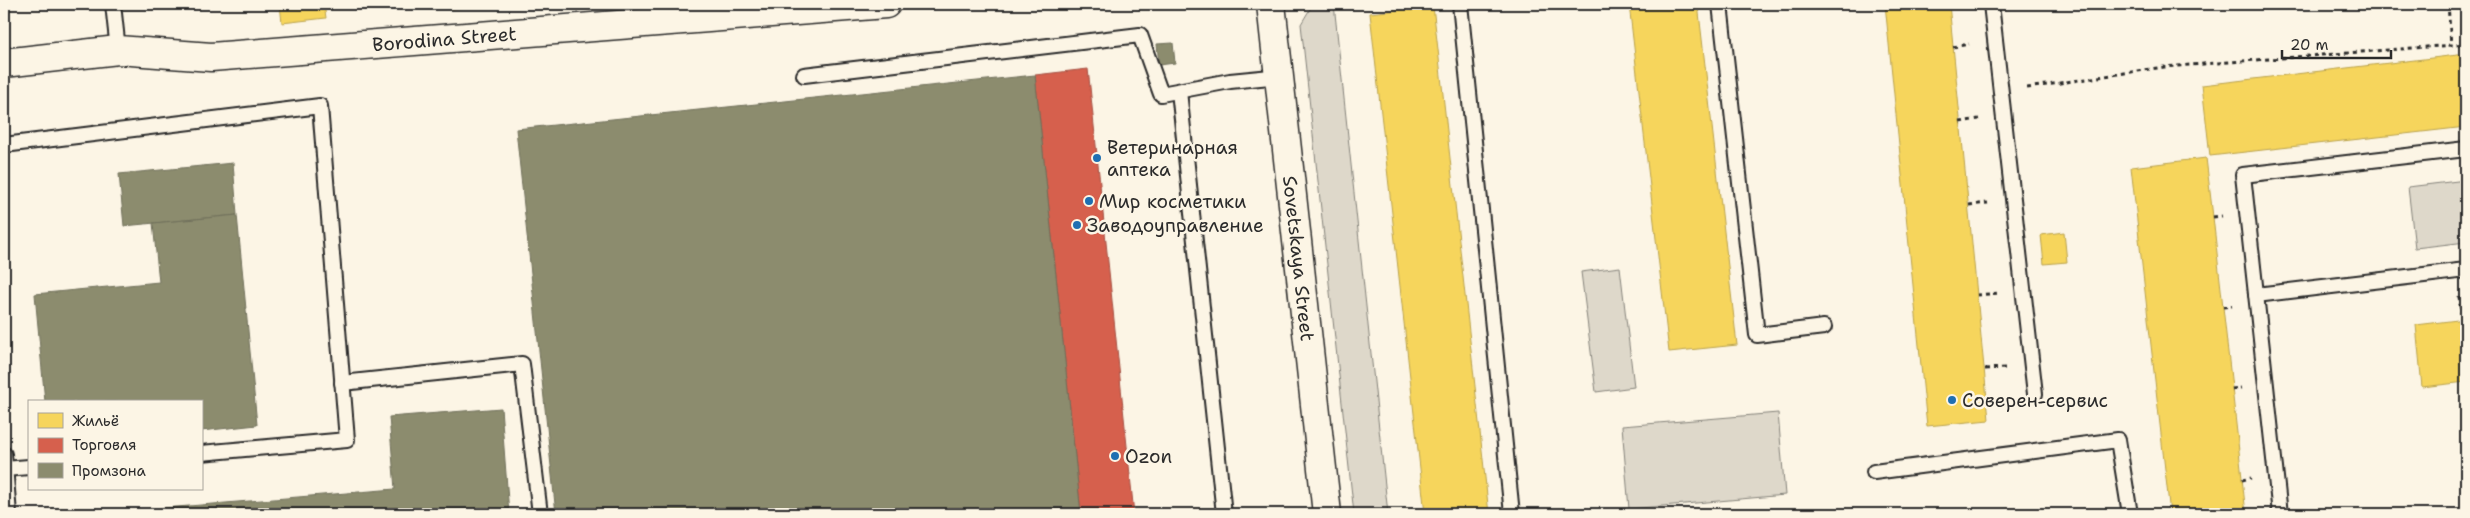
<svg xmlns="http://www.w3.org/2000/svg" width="2470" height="518" viewBox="0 0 2470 518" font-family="'Shantell Sans',sans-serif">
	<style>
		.green { fill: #ded8ca; stroke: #84827a }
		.homes { fill: #f6d55c; stroke: #b9a24d }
		.shops { fill: #d6604d; stroke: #a35043 }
		.industry { fill: #8c8c6e; stroke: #6f6f5a }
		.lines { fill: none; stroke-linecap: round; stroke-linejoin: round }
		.lane-casing { stroke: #2b2b2b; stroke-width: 18 }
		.street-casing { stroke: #2b2b2b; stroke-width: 31 }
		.secondary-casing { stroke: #2b2b2b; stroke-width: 31 }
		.path { stroke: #2b2b2b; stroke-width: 3; stroke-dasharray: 4 4; stroke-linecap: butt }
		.lane { stroke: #fcf5e5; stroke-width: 14 }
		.street { stroke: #fcf5e5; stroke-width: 28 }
		.secondary { stroke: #fcf5e5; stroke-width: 28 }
		.poi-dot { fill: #1f6fb2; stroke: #fcf5e5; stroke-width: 2 }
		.labels { text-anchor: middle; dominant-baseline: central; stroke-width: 5; stroke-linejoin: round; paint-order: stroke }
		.street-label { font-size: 19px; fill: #2b2b2b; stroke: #fcf5e5 }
		.poi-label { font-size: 19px; fill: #2b2b2b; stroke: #fcf5e5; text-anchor: start }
	</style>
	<rect width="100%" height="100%" fill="#fcf5e5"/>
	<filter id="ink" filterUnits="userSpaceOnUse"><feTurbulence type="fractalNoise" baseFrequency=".02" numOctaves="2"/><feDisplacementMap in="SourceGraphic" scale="10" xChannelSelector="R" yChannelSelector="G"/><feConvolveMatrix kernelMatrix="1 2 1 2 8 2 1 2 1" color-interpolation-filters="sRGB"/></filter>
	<g filter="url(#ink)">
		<g class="green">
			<path d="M1313 4H1334L1388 514H1354L1301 24Z"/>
			<path d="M2466 180V242L2415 248 2408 187Z"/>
			<path d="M1620 267 1634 387 1596 392 1581 272Z"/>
			<path d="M1778 413 1785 495 1629 509 1622 426Z"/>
		</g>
		<g class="homes">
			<path d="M280 4H324L326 18 282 23Z"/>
			<path d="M379 4H415L416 5 380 9Z"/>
			<path d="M451 4H483L452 9Z"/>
			<path d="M1629 4H1698L1737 345 1669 352Z"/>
			<path d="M1885 4H1949L1989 420 1927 426Z"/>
			<path d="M1433 6 1440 67 1489 514H1425L1370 13Z"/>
			<path d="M2466 54V127L2210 156 2202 85Z"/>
			<path d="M2206 158 2213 217 2246 514H2170L2131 167Z"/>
			<path d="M2064 232 2067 262 2044 264 2041 235Z"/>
			<path d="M2466 319V382L2422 387 2416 325Z"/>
		</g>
		<path class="shops" d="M1088 69 1090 87 1134 514H1081L1035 75Z"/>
		<g class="industry">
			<path d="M1173 43 1175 63 1159 65 1157 44Z"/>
			<path d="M1035 75 1081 514H556L516 129Z"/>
			<path d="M233 163 237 215 124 226 119 174Z"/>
			<path d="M237 215 257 425 201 431V402H45L35 294 159 282 153 223Z"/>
			<path d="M501 408 509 514H92L395 489 389 417Z"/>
		</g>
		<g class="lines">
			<defs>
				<g id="lane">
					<path d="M113 4 118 50"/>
					<path d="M1460 4 1512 514"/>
					<path d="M1720 4 1757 335 1824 327"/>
					<path d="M1991 4 2035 394"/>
					<path d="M804 75 1140 35 1161 94 1230 81 1280 76"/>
					<path d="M1179 91 1224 514"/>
					<path d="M4 145 320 106 347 440 201 453"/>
					<path d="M2256 295 2466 270"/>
					<path d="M342 383 522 364 540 514"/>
					<path d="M4 454 9 514"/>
					<path d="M5 469 29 467"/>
					<path d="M1874 472 2118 440 2130 514"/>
					<path d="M2280 514 2243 175 2466 149"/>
				</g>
				<g id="street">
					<path id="s1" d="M4 63 118 50 211 57 886 4"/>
				</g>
				<g id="secondary">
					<path id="s2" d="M1271 4 1327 514"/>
				</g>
			</defs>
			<use href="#lane" class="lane-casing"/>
			<use href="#street" class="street-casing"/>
			<use href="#secondary" class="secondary-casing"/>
			<g class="path">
				<path d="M2448 4 2451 45"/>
				<path d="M1953 47 1969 44"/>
				<path d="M2027 88 2164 67 2466 44"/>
				<path d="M1960 122 1979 119"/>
				<path d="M1969 205 1988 203"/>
				<path d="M2213 217 2222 216"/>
				<path d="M1977 295 1999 293"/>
				<path d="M2459 296 2462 320"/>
				<path d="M2223 307 2232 306"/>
				<path d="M1985 369 2006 368"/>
				<path d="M2232 389 2241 388"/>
				<path d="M2242 480 2251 478"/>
			</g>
			<use href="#lane" class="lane"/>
			<use href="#street" class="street"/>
			<use href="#secondary" class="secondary"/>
		</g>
	</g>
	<g class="poi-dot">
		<circle cx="1097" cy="158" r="5"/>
		<circle cx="1089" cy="201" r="5"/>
		<circle cx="1077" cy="225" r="5"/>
		<circle cx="1952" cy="400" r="5"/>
		<circle cx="1115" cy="456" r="5"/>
	</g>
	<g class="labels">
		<g class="street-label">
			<text stroke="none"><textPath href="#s1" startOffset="442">Borodina Street</textPath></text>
			<text stroke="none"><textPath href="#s2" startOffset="256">Sovetskaya Street</textPath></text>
		</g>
		<g class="poi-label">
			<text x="1107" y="147">Ветеринарная<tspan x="1107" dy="22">аптека</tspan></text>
			<text x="1099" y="201">Мир косметики</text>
			<text x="1087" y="225">Заводоуправление</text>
			<text x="1962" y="400">Соверен-сервис</text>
			<text x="1125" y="456">Ozon</text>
		</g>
	</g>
	<rect width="2470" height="518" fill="none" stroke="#fcf5e5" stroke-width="20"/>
	<rect x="10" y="10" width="2450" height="498" fill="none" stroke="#2b2b2b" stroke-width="2" filter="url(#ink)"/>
	<rect x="28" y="400" width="175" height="90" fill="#fcf5e5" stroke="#a8a49b"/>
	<rect x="38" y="413" width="25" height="15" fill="#f6d55c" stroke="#a8a49b"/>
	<text x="72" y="426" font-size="15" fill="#2b2b2b">Жильё</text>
	<rect x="38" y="438" width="25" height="15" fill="#d6604d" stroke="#a8a49b"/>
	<text x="72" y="450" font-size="15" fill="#2b2b2b">Торговля</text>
	<rect x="38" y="463" width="25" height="15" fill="#8c8c6e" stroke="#a8a49b"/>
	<text x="72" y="476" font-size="15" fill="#2b2b2b">Промзона</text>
	<path d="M2282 50v8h109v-8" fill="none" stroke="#2b2b2b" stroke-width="2.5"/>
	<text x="2290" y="50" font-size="15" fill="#2b2b2b" stroke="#fcf5e5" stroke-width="4" paint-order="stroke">20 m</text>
</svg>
